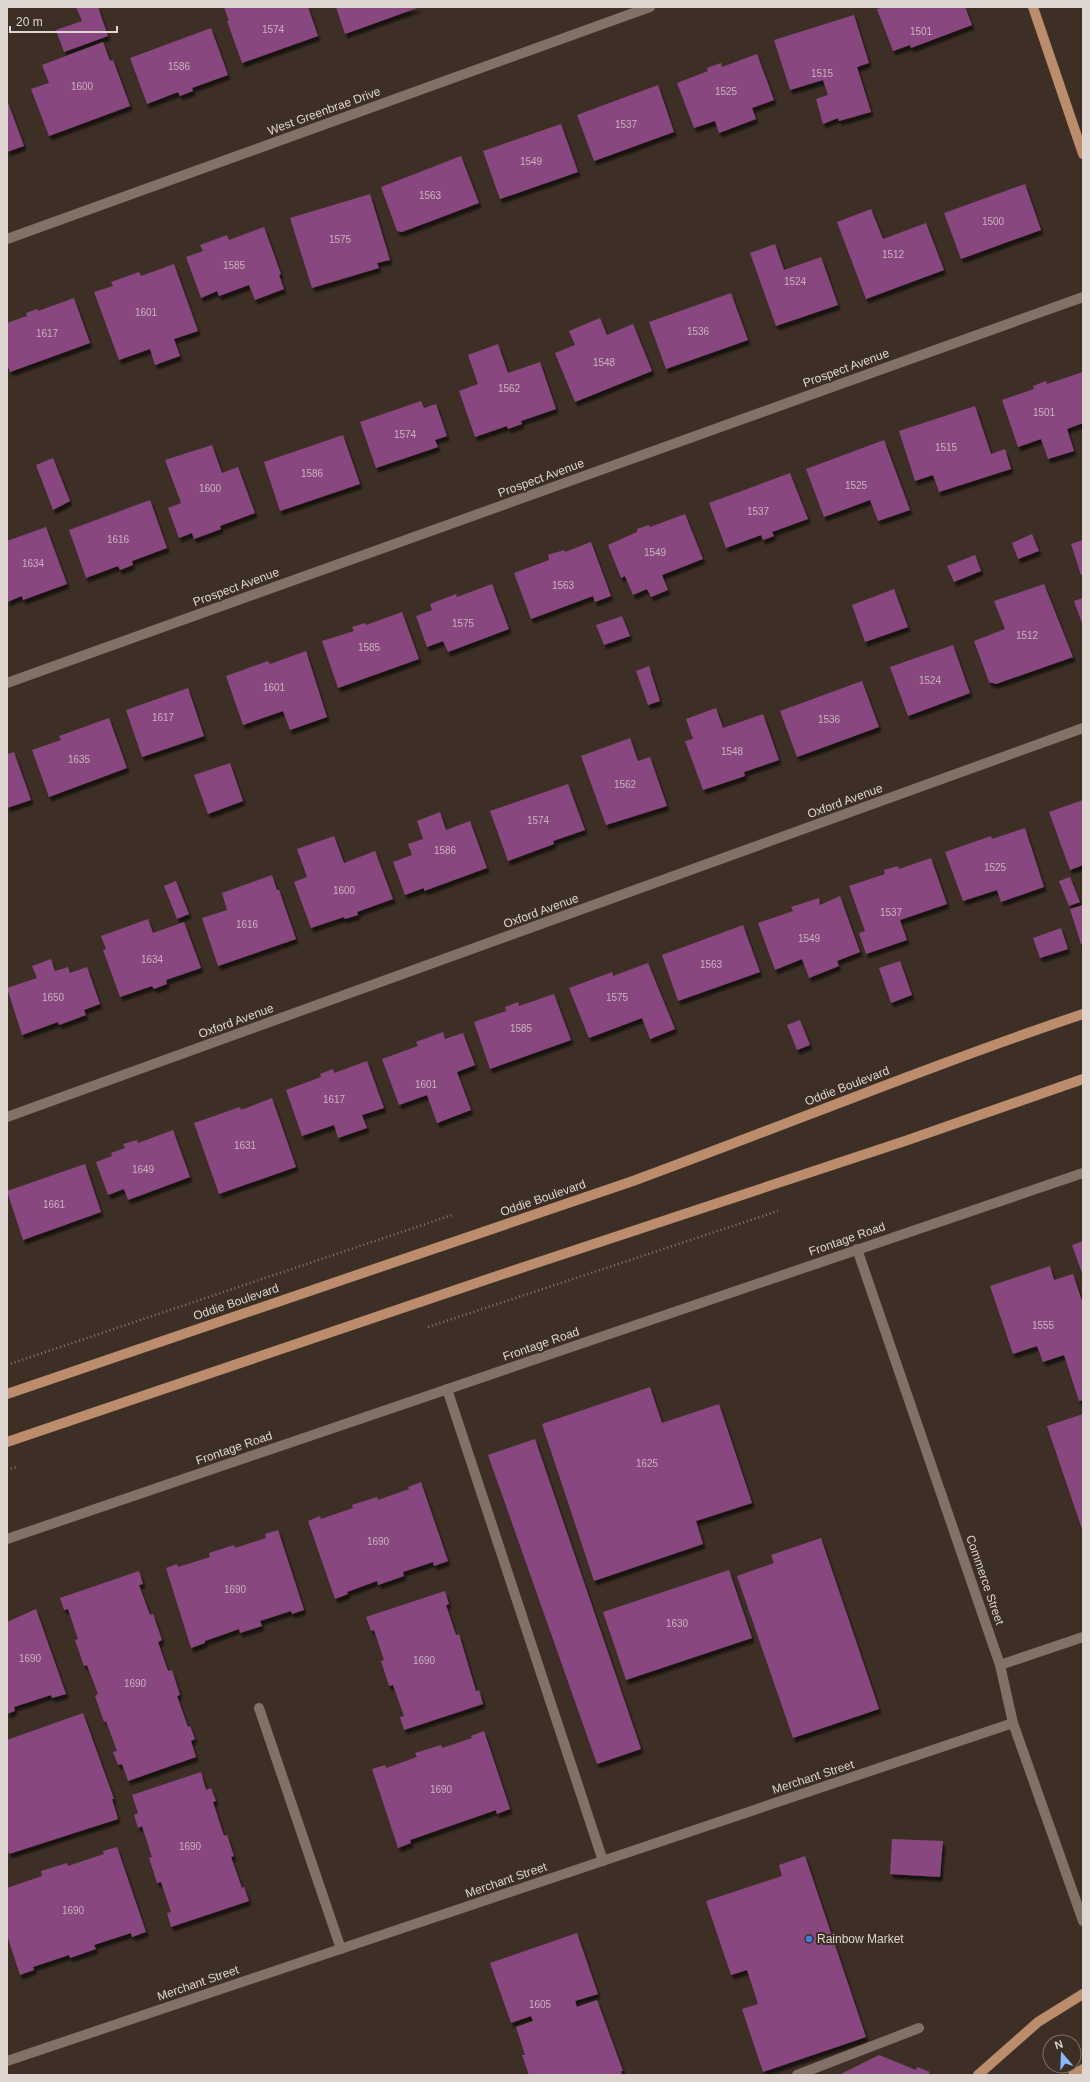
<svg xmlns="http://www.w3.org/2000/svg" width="1090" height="2082" viewBox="0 0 1090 2082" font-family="Arial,sans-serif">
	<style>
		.building { fill: #894780; filter: url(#shadow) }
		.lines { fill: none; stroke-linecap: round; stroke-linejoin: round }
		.path { stroke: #877b74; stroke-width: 2.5; stroke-dasharray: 1 3; stroke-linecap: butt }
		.minor { stroke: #817167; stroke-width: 10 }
		.major { stroke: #bb8d6c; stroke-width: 10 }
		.shop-dot { fill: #3f7fe0; stroke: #3d2f26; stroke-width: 1.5 }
		.labels { text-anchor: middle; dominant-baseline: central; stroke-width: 4; stroke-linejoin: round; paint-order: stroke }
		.number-label { font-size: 10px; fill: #cab2bd }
		.street-label { font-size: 12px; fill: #dfd6d1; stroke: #3d2f26 }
		.poi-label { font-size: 12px; fill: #dfd6d1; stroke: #3d2f26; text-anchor: start }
	</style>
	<defs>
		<filter id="shadow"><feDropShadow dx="2.5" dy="4.5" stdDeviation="1" flood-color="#0009"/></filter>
	</defs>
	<rect width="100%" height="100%" fill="#3d2f26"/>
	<g class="building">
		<path d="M76 7H98L108 36 64 52 56 30 82 21Z"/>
		<path d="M224 7H308L318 36 242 63 227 21H229Z"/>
		<path d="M336 7H420L345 34Z"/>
		<path d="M884 7H965L972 25 911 48 910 45 893 51 877 9Z"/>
		<path d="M854 15 869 63 857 67 871 112 839 121 838 118 823 124 816 99 828 95 823 80 790 90 774 40Z"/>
		<path d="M211 28 228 75 192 88 193 91 180 96 178 92 147 104 130 58Z"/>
		<path d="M103 42 110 61 113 60 130 106 49 136 31 89 49 83 42 65Z"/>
		<path d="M757 54 774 100 752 108 756 119 719 133 715 121 694 128 677 83 708 71 707 68 721 63 722 67Z"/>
		<path d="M658 85 674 132 594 161 577 115Z"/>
		<path d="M7 100 24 146 7 152Z"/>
		<path d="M561 124 578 172 500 199 483 151Z"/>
		<path d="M461 156 479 203 402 232 397 231 381 187Z"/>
		<path d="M1025 184 1041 230 961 259 944 213Z"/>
		<path d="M370 194 390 260 377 263 379 268 312 288 290 218Z"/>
		<path d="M871 209 883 239 926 223 944 270 866 299 837 222Z"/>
		<path d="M264 227 281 274 279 275 284 289 255 300 249 285 219 296 217 291 201 298 186 257 203 251 200 245 227 235 229 240Z"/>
		<path d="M775 244 784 270 821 257 838 305 776 326 750 253Z"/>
		<path d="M174 264 198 331 174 339 180 356 155 365 150 349 119 360 94 292 113 286 111 282 139 272 141 276Z"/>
		<path d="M731 293 748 340 666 369 649 322Z"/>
		<path d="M74 298 90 343 10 372 7 364V323L27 316 26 313 37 309 38 311Z"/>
		<path d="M600 318 607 335 633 324 652 371 575 402 555 353 575 345 569 331Z"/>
		<path d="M498 344 508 373 540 362 556 409 521 421 522 424 508 429 507 426 475 437 459 391 478 384 468 355Z"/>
		<path d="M1083 372V423L1067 429 1074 451 1048 459 1041 439 1018 447 1002 400 1034 389 1033 386 1046 381 1047 384Z"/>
		<path d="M421 401 424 408 436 404 447 436 435 440 438 447 376 468 360 422Z"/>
		<path d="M975 406 991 454 1005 449 1011 469 939 492 933 475 915 481 899 431Z"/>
		<path d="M343 435 360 484 280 511 264 462Z"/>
		<path d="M884 440 910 510 878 521 870 500 824 517 806 469Z"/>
		<path d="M212 445 222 473 238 467 255 513 220 526 221 529 194 539 192 533 179 538 168 508 181 503 165 460Z"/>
		<path d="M53 458 70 501 53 510 36 465Z"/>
		<path d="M790 473 808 519 772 532 774 536 763 540 761 535 726 548 709 503Z"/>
		<path d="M150 500 167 548 132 561 133 565 120 570 118 566 86 578 69 530Z"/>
		<path d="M685 514 703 559 662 575 668 590 651 597 647 589 633 595 625 576 621 578 608 545 637 532V529L649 525 650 527Z"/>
		<path d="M46 527 67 584 23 600 22 596 7 602V541Z"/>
		<path d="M1032 534 1039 551 1018 559 1012 543Z"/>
		<path d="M1083 540V575H1081L1071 544Z"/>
		<path d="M591 542 611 596 595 602 593 596 531 619 514 573 549 560 548 555 564 550 565 552Z"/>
		<path d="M975 555 981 571 954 582 947 566Z"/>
		<path d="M492 584 509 629 448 652 443 641 427 647 416 616 432 610 430 604 456 594 457 597Z"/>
		<path d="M1044 584 1073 657 996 684 989 682 974 641 1005 629 994 601Z"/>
		<path d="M894 589 908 627 865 642 852 605Z"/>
		<path d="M1083 598V626L1074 601Z"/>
		<path d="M402 612 419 659 338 688 322 641 354 631 352 627 365 623 366 625Z"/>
		<path d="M622 616 630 636 604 645 596 625Z"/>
		<path d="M953 645 970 693 908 716 890 667Z"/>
		<path d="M306 651 327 717 290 730 283 711 243 725 226 676 268 661 270 664Z"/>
		<path d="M649 666 660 701 648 705 636 671Z"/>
		<path d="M862 681 879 727 797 757 780 711Z"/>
		<path d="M188 688 204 736 142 757 126 710Z"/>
		<path d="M716 708 723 728 763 714 779 760 744 772 745 776 703 790 685 741 693 739 686 719Z"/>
		<path d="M109 718 127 768 49 797 32 750 61 740 59 736Z"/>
		<path d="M630 738 638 761 650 757 667 806 606 825 581 756Z"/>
		<path d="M14 752 31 800 7 808V754Z"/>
		<path d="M230 763 243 801 208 814 194 775Z"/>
		<path d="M568 784 585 830 553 841 554 844 508 861 490 811Z"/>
		<path d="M1083 800V865L1070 870 1049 812Z"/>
		<path d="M440 812 446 830 470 821 487 868 424 891V888L405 895 393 862 412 855 408 844 423 839 417 821Z"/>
		<path d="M1025 828 1044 887 1001 902 997 890 963 901 945 852 991 836 992 839Z"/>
		<path d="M334 836 344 863 375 851 393 899 357 912 358 915 345 919 344 917 311 928 294 882 307 877 297 849Z"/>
		<path d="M931 858 947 904 900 920 907 940 866 954 859 933 865 931 849 886 885 874 884 870 898 866 899 869Z"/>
		<path d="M272 875 277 890H279L296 939 218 966 202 918 227 910 222 893Z"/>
		<path d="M1070 877 1080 902 1069 906 1059 881Z"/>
		<path d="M176 881 189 914 177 919 164 886Z"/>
		<path d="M840 896 860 952 837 961 839 966 809 978 802 959 775 970 758 923 793 911 791 907 819 898 820 905Z"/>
		<path d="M1083 905V944H1081L1070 909Z"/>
		<path d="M148 919 153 933 184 922 201 968 166 980 167 984 154 989 152 986 120 997 103 950 106 949 101 936Z"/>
		<path d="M743 925 760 972 678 1001 662 955Z"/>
		<path d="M1061 928 1068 949 1040 958 1033 938Z"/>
		<path d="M51 959 55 971 68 967 70 973 87 967 100 1004 84 1010 86 1015 59 1025 58 1022 22 1035 7 988 37 978 32 966Z"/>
		<path d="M900 961 912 995 891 1003 879 968Z"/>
		<path d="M648 963 675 1029 650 1039 642 1018 589 1038 569 988 612 972 613 976Z"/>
		<path d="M554 994 571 1040 490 1069 474 1022 506 1011 505 1007 518 1002 519 1006Z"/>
		<path d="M800 1020 810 1045 797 1050 787 1025Z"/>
		<path d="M443 1032 445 1039 463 1033 475 1065 457 1072 471 1110 437 1123 427 1095 399 1105 382 1059 418 1046 416 1042Z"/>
		<path d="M367 1061 384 1108 362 1115 367 1128 338 1138 334 1125 302 1136 286 1090 321 1077 320 1074 333 1069 334 1073Z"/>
		<path d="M272 1098 296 1167 219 1194 194 1123 240 1107 241 1110Z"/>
		<path d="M173 1130 190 1177 128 1200 124 1189 108 1195 96 1162 112 1156 111 1153 125 1148 123 1144 137 1140 138 1143Z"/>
		<path d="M85 1164 101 1212 23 1240 7 1191Z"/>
		<path d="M1083 1241V1276L1072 1245Z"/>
		<path d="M1050 1266 1054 1280 1073 1274 1083 1304V1400L1079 1401 1064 1355 1043 1362 1037 1346 1013 1354 990 1286Z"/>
		<path d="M650 1387 662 1423 719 1404 752 1503 696 1521 703 1544 594 1581 542 1424Z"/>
		<path d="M1083 1414V1532L1047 1426Z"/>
		<path d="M535 1439 641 1749 597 1764 488 1455Z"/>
		<path d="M421 1482 448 1561 434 1566 433 1562 403 1572 404 1576 378 1585 377 1581 347 1592 348 1594 335 1599 308 1521 320 1516 321 1519 353 1508 352 1505 377 1497 378 1500 409 1489 408 1487Z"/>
		<path d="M278 1530 304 1610 292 1614 291 1611 260 1621 262 1626 240 1633 239 1629 205 1641V1643L191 1648 166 1568 177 1564 178 1567 210 1557 209 1553 234 1545 235 1548 266 1538 265 1534Z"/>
		<path d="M821 1538 879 1709 793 1738 737 1576 774 1563 771 1555Z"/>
		<path d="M729 1570 752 1638 626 1680 603 1612Z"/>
		<path d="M139 1571 143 1584 139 1585 150 1615 153 1614 162 1640 158 1642 168 1671 172 1670 180 1695 177 1696 188 1727 190 1726 195 1739 191 1741 196 1757 128 1781 122 1764 118 1765 113 1752 117 1751 106 1721 104 1722 95 1696 98 1694 87 1665 84 1666 75 1640 78 1639 68 1609 64 1610 60 1598Z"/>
		<path d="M445 1591 449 1604 446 1605 456 1635 459 1634 476 1691 479 1690 483 1704 404 1730 400 1717 404 1716 393 1685 389 1686 381 1661 384 1660 374 1630 371 1631 366 1617Z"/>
		<path d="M36 1609 66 1694 52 1698 51 1695 14 1707 15 1711 7 1714V1622Z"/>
		<path d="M83 1713 114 1799H112L118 1819 9 1854 7 1848V1740Z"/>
		<path d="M484 1731 510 1809 497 1814 496 1810 410 1840 411 1843 398 1848 372 1769 385 1765 386 1768 417 1757 415 1753 441 1745 442 1748 472 1738 471 1736Z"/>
		<path d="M201 1772 206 1790 211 1788 216 1801 213 1802 224 1836 227 1835 234 1856 231 1857 242 1888 244 1887 249 1901 171 1927 167 1913 171 1912 161 1882 157 1883 149 1858 152 1857 142 1826 138 1828 134 1815 138 1813 132 1795Z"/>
		<path d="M892 1839 943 1841 940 1877 890 1874Z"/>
		<path d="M117 1847 146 1932 132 1937 131 1933 94 1945 96 1949 70 1958 69 1955 33 1967 34 1970 20 1975 7 1935V1888L42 1876 41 1871 67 1863 68 1866 104 1854 103 1851Z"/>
		<path d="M805 1856 866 2037 763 2072 742 2009 758 2004 747 1970 731 1975 706 1901 782 1876 779 1865Z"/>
		<path d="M577 1933 598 1994 575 2001 577 2007 597 2000 623 2071H621L622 2075H529L522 2055H525L516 2027 533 2021 531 2016 511 2023 490 1963Z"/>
		<path d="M879 2055 916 2070 917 2067 930 2072 928 2075H839Z"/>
	</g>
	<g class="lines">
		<g class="path">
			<path d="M428 1327 778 1211"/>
			<path d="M7 1365 452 1215"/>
			<path d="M7 1470 16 1467"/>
		</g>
		<g class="minor">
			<path d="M7 239 650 7"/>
			<path d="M7 683 1083 297"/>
			<path d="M7 1117 1083 728"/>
			<path d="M857 1249 1000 1665 1013 1723 1083 1921"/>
			<path d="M447 1389 603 1861"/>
			<path d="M7 1539 1083 1173"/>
			<path d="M1000 1665 1083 1637"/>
			<path d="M259 1708 341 1949"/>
			<path d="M7 2061 1013 1723"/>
			<path d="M797 2075 919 2028"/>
		</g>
		<g class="major">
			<path d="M1033 7 1083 154"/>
			<path d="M7 1394 633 1181C783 1126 931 1065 1083 1014"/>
			<path d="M7 1442 497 1276 905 1141 1083 1079"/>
			<path d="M978 2075 1038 2022 1083 1994"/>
			<path d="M1073 2075 1083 2069"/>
		</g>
	</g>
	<circle class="shop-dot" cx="809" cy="1939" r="4"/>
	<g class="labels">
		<g class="number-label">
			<text x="273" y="29">1574</text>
			<text x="921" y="31">1501</text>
			<text x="179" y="66">1586</text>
			<text x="822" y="73">1515</text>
			<text x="82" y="86">1600</text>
			<text x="726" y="91">1525</text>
			<text x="626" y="124">1537</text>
			<text x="531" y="161">1549</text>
			<text x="430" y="195">1563</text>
			<text x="993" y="221">1500</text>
			<text x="340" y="239">1575</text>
			<text x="893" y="254">1512</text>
			<text x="234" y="265">1585</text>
			<text x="795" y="281">1524</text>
			<text x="146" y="312">1601</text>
			<text x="698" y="331">1536</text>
			<text x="47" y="333">1617</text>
			<text x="604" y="362">1548</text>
			<text x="509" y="388">1562</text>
			<text x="1044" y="412">1501</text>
			<text x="405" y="434">1574</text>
			<text x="946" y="447">1515</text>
			<text x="312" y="473">1586</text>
			<text x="856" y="485">1525</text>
			<text x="210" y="488">1600</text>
			<text x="758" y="511">1537</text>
			<text x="118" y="539">1616</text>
			<text x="655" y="552">1549</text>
			<text x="33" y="563">1634</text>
			<text x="563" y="585">1563</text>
			<text x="463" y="623">1575</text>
			<text x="1027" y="635">1512</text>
			<text x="369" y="647">1585</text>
			<text x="930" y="680">1524</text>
			<text x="274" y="687">1601</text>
			<text x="163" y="717">1617</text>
			<text x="829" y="719">1536</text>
			<text x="732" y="751">1548</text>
			<text x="79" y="759">1635</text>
			<text x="625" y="784">1562</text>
			<text x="538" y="820">1574</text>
			<text x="445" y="850">1586</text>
			<text x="995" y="867">1525</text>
			<text x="344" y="890">1600</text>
			<text x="891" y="912">1537</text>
			<text x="247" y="924">1616</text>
			<text x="809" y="938">1549</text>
			<text x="152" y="959">1634</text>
			<text x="711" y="964">1563</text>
			<text x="53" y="997">1650</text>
			<text x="617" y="997">1575</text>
			<text x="521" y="1028">1585</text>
			<text x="426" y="1084">1601</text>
			<text x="334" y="1099">1617</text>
			<text x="245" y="1145">1631</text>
			<text x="143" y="1169">1649</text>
			<text x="54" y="1204">1661</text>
			<text x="1043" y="1325">1555</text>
			<text x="647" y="1463">1625</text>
			<text x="378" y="1541">1690</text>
			<text x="235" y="1589">1690</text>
			<text x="677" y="1623">1630</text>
			<text x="30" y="1658">1690</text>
			<text x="424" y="1660">1690</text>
			<text x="135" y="1683">1690</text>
			<text x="441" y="1789">1690</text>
			<text x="190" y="1846">1690</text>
			<text x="73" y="1910">1690</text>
			<text x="540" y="2004">1605</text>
		</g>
		<g class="street-label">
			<text transform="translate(324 111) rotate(-20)">West Greenbrae Drive</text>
			<text transform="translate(846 368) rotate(-20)">Prospect Avenue</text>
			<text transform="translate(541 478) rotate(-20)">Prospect Avenue</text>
			<text transform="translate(236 587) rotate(-20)">Prospect Avenue</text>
			<text transform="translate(845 801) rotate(-20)">Oxford Avenue</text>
			<text transform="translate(541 911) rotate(-20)">Oxford Avenue</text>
			<text transform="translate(236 1021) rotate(-20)">Oxford Avenue</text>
			<text transform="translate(847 1086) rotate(-21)">Oddie Boulevard</text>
			<text transform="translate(543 1198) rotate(-19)">Oddie Boulevard</text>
			<text transform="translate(847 1239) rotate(-19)">Frontage Road</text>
			<text transform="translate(236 1302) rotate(-19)">Oddie Boulevard</text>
			<text transform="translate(541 1344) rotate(-19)">Frontage Road</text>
			<text transform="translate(234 1448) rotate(-19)">Frontage Road</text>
			<text transform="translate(985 1580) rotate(71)">Commerce Street</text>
			<text transform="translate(813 1777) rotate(-18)">Merchant Street</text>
			<text transform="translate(506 1880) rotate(-19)">Merchant Street</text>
			<text transform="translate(198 1983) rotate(-19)">Merchant Street</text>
		</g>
		<g class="poi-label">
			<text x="817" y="1939">Rainbow Market</text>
		</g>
	</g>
	<rect width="1090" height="2082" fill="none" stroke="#dfd6d1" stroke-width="16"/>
	<g transform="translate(1062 2054) rotate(341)"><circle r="19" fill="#3d2f26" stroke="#7e726a"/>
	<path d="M0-3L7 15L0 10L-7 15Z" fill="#8abafc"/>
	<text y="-6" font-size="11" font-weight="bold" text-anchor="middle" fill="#dfd6d1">N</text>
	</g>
	<path d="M10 26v6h107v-6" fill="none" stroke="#dfd6d1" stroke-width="2"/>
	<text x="16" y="26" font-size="12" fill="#dfd6d1" stroke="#3d2f26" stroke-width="3" paint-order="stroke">20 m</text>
</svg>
